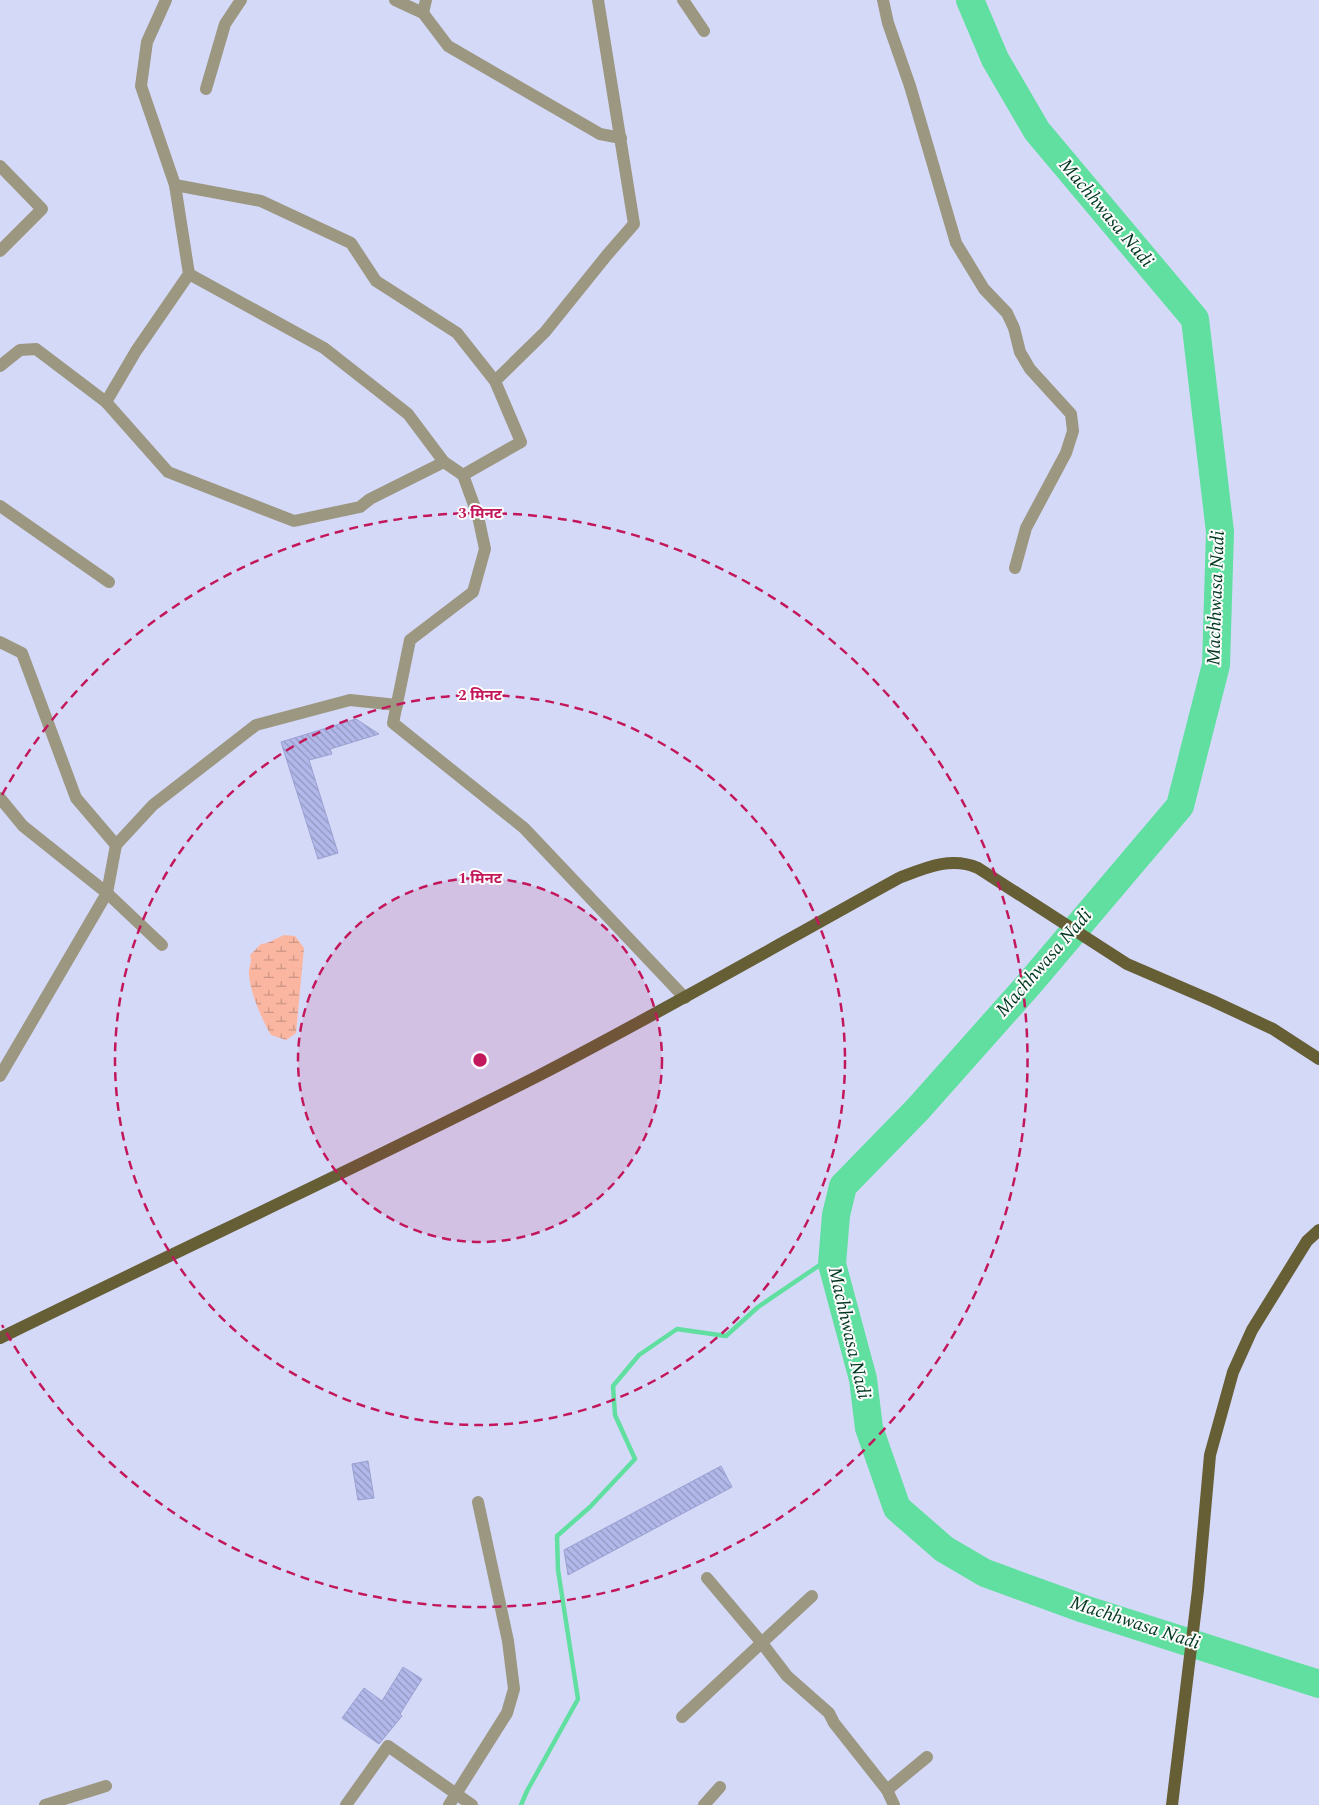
<svg xmlns="http://www.w3.org/2000/svg" width="1319" height="1805" viewBox="0 0 1319 1805" font-family="Spectral,'Noto Sans Devanagari',serif">
	<style>
		.wetland { fill: url(#wetland-marsh) }
		.lines { fill: none; stroke-linecap: round; stroke-linejoin: round }
		.stream { stroke: #60dfa0; stroke-width: 4.5 }
		.river { stroke: #60dfa0; stroke-width: 28 }
		.building { fill: url(#building-back-hatch); stroke: #9aa0d1 }
		.street { stroke: #9b9781; stroke-width: 12 }
		.primary { stroke: #665e35; stroke-width: 12 }
		.ring { fill: none; stroke: #c2185b; stroke-width: 2.5; stroke-dasharray: 9 6 }
		.labels { text-anchor: middle; dominant-baseline: central; stroke-width: 4; stroke-linejoin: round; paint-order: stroke }
		.water-label { font-size: 19px; font-style: italic; fill: #00371f; stroke: #fdfdfd }
		.centre { fill: #c2185b; stroke: #fdfdfd; stroke-width: 2.5 }
		.ring-label { font-size: 15px; text-anchor: middle; font-weight: bold; fill: #c2185b; stroke: #fdfdfd; stroke-width: 4; stroke-linejoin: round; paint-order: stroke }
	</style>
	<defs>
		<pattern id="wetland-marsh" width="20" height="14" patternUnits="userSpaceOnUse" patternTransform="scale(1.25)"><rect width="20" height="14" fill="#fab6a0"/><path d="M1 5h8M5 5V1M11 12h8M15 12V8" fill="none" stroke="#cb9484"/></pattern>
		<pattern id="building-back-hatch" width="6" height="6" patternUnits="userSpaceOnUse" patternTransform="scale(1.25)"><rect width="6" height="6" fill="#b2b9ea"/><path d="M-1 5l2 2M0 0l6 6M5-1l2 2" fill="none" stroke="#9197bf"/></pattern>
	</defs>
	<rect width="100%" height="100%" fill="#d5d9f8"/>
	<path class="wetland" d="M284 935 295 936 304 948 296 1033 286 1040 271 1035C262 1020 248 988 249 970 250 964 252 962 250 955L261 944 267 943Z"/>
	<g class="lines">
		<path class="stream" d="M521 1805 527 1791 578 1699 558 1570 557 1536 590 1507 635 1459 615 1415 613 1386 639 1355 677 1329 726 1336 758 1307 833 1256"/>
		<path class="river" d="M970 0 995 59 1037 131 1195 319 1220 532 1216 665 1180 806 1030 983 918 1109 843 1186 836 1215 832 1264 863 1379 869 1428 897 1508 944 1549 985 1573 1084 1609 1319 1684"/>
	</g>
	<g class="building">
		<path d="M356 719 379 734 330 749 332 754 309 760 338 853 318 859 281 742Z"/>
		<path d="M368 1461 374 1498 358 1500 352 1464Z"/>
		<path d="M721 1466 732 1487 568 1575 564 1550Z"/>
		<path d="M403 1667 422 1679 400 1714 402 1716 379 1744 342 1718 364 1688 382 1701Z"/>
	</g>
	<g class="lines">
		<g class="street">
			<path d="M395 0 423 13 448 46 600 134 621 138"/>
			<path d="M598 0 634 224 607 255 545 332 495 381 521 442 463 475 478 516 485 549 473 592 410 640 393 723 524 828 685 998"/>
			<path d="M683 0 704 31"/>
			<path d="M883 0 888 23 910 86 956 243 984 289 1007 313 1014 328 1020 352 1030 369 1071 414 1073 431 1066 453 1026 528 1015 568"/>
			<path d="M423 13 426 0"/>
			<path d="M206 89 225 24 241 0"/>
			<path d="M0 166 42 209 0 251"/>
			<path d="M175 185 261 201 351 243 376 281 457 333 495 381"/>
			<path d="M189 274 324 348 408 414 444 462 463 475"/>
			<path d="M0 366 20 350 36 349 106 402 168 472 294 521 360 507 370 499 444 462"/>
			<path d="M106 402 136 351 189 274 175 185 141 86 147 42 166 0"/>
			<path d="M0 506 109 582"/>
			<path d="M0 642 22 653 76 798 116 845"/>
			<path d="M0 798 23 826 107 893 162 945"/>
			<path d="M0 1076 107 893 116 845 153 805 256 725 350 700 397 705"/>
			<path d="M707 1578 761 1642 787 1676 829 1713 834 1723 887 1790 894 1805"/>
			<path d="M682 1717 812 1596"/>
			<path d="M887 1790 927 1757"/>
			<path d="M45 1805 106 1786"/>
			<path d="M346 1805 388 1746 472 1805"/>
			<path d="M449 1805 507 1713 514 1689 508 1641 478 1502"/>
			<path d="M704 1805 720 1787"/>
		</g>
		<g class="primary">
			<path d="M0 1338C179 1250 361 1166 538 1076 660 1013 779 944 899 878 925 868 951 856 978 868L1127 964 1213 1001 1273 1029 1319 1059"/>
			<path d="M1172 1805 1198 1590 1210 1455 1233 1372 1252 1330 1307 1241 1319 1230"/>
		</g>
	</g>
	<circle cx="480" cy="1060" r="182" fill="#c2185b" fill-opacity=".12"/>
	<g class="ring">
		<circle cx="480" cy="1060" r="182"/>
		<circle cx="480" cy="1060" r="365"/>
		<path d="M2 795A547 547 0 1 1 2 1325"/>
	</g>
	<g class="labels">
		<g class="water-label">
			<text transform="translate(1106 213) rotate(50)">Machhwasa Nadi</text>
			<text transform="translate(1216 598) rotate(-88)">Machhwasa Nadi</text>
			<text transform="translate(1044 963) rotate(-49)">Machhwasa Nadi</text>
			<text transform="translate(849 1333) rotate(77)">Machhwasa Nadi</text>
			<text transform="translate(1135 1623) rotate(18)">Machhwasa Nadi</text>
		</g>
	</g>
	<circle cx="480" cy="1060" r="8" class="centre"/>
	<g class="ring-label">
		<text x="480" y="518">3 मिनट</text>
		<text x="480" y="700">2 मिनट</text>
		<text x="480" y="883">1 मिनट</text>
	</g>
</svg>
